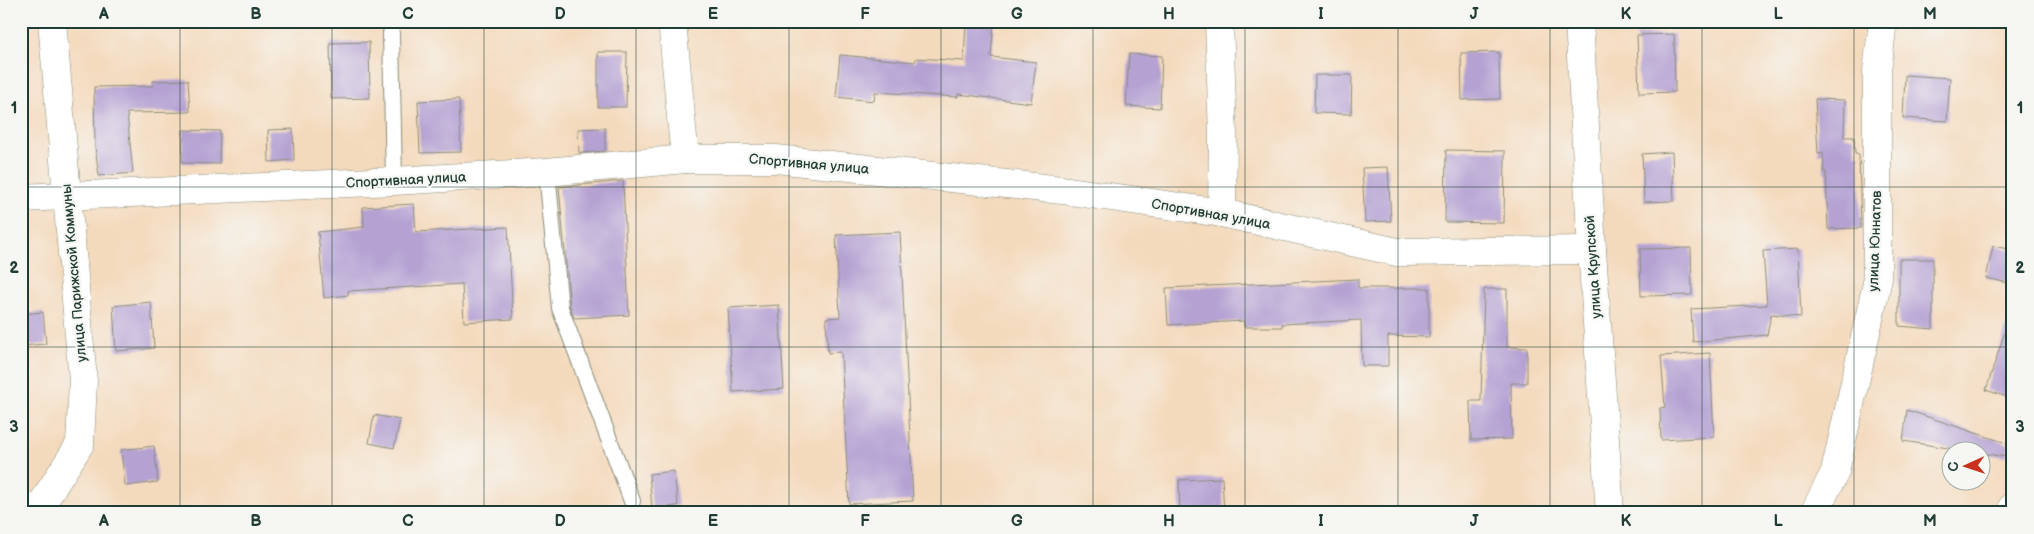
<svg xmlns="http://www.w3.org/2000/svg" width="2034" height="534" viewBox="0 0 2034 534" font-family="'Balsamiq Sans',sans-serif">
	<style>
		.building { fill: #b5a2d3 }
		.lines { fill: none; stroke-linecap: round; stroke-linejoin: round }
		.service-casing { stroke: #8a8c78; stroke-width: 18 }
		.minor-casing { stroke: #8a8c78; stroke-width: 29 }
		.tertiary-casing { stroke: #8a8c78; stroke-width: 29 }
		.service { stroke: #fff; stroke-width: 16 }
		.minor { stroke: #fff; stroke-width: 28 }
		.tertiary { stroke: #fff; stroke-width: 28 }
		.grid { fill: none; stroke: #1f3d34; stroke-width: 1; stroke-opacity: 0.55 }
		.labels { text-anchor: middle; dominant-baseline: central; stroke-width: 4.5; stroke-linejoin: round; paint-order: stroke }
		.street-label { font-size: 14px; fill: #1f3d34; stroke: #f6f6f2 }
		.neatline { fill: none; stroke: #1f3d34; stroke-width: 2 }
		.grid-label { font-size: 16px; text-anchor: middle; font-weight: bold; fill: #1f3d34 }
	</style>
	<rect width="100%" height="100%" fill="#f6f6f2"/>
	<filter id="ink" filterUnits="userSpaceOnUse"><feTurbulence type="fractalNoise" baseFrequency=".02" numOctaves="2"/><feDisplacementMap in="SourceGraphic" scale="10" xChannelSelector="R" yChannelSelector="G"/><feConvolveMatrix kernelMatrix="1 2 1 2 8 2 1 2 1" color-interpolation-filters="sRGB"/></filter>
	<filter id="wash" filterUnits="userSpaceOnUse"><feTurbulence type="fractalNoise" baseFrequency=".0096" numOctaves="4" result="noise"/><feDisplacementMap in="SourceGraphic" scale="20" xChannelSelector="R" yChannelSelector="G"/><feGaussianBlur stdDeviation="1.12" result="paint"/><feColorMatrix in="noise" values="0 0 0 0 0 0 0 0 0 0 0 0 0 0 0 0 0 1.4 0 .05"/><feComposite in="paint" operator="in"/></filter>
	<g filter="url(#wash)">
		<rect width="100%" height="100%" fill="#f4dabd"/>
		<g id="blocks">
			<g class="building">
				<path d="M966 21H994L991 57 1036 62 1031 103 958 94V97L875 92 874 101 836 97 840 55 915 62 916 58 964 61Z"/>
				<path d="M1674 34 1675 92 1639 93 1637 35Z"/>
				<path d="M369 42 370 98 331 99 330 43Z"/>
				<path d="M598 52H627L626 107H598Z"/>
				<path d="M1499 52 1500 99 1462 100 1461 53Z"/>
				<path d="M1129 54 1162 56 1160 108 1126 106Z"/>
				<path d="M1315 75H1352L1351 114 1314 113Z"/>
				<path d="M1905 75 1950 78 1947 121 1903 118Z"/>
				<path d="M188 80 190 112 127 113 133 173 99 176 95 147 94 87 153 86V81Z"/>
				<path d="M459 99 461 152 420 153 418 101Z"/>
				<path d="M1815 99 1845 100 1844 137H1854L1855 154H1859L1861 228 1828 229 1826 172H1824L1823 153 1818 154Z"/>
				<path d="M605 128V151L579 153 578 129Z"/>
				<path d="M293 129 294 160 269 162 268 130Z"/>
				<path d="M183 130 220 131 219 164 182 163Z"/>
				<path d="M1446 150 1505 151 1504 223 1445 222Z"/>
				<path d="M1672 152 1674 201 1644 202 1642 154Z"/>
				<path d="M1388 167 1391 221 1365 222 1362 168Z"/>
				<path d="M623 181 629 315 574 318 570 306 559 187Z"/>
				<path d="M414 204 416 232 508 227 513 319 464 322 462 284 348 291V295L324 298 318 232 364 227 363 207Z"/>
				<path d="M900 232 913 501 849 504 841 352 828 353 826 318 840 317 836 235Z"/>
				<path d="M1993 246 2013 250V284L1986 278Z"/>
				<path d="M1691 248 1692 295 1641 296 1640 249Z"/>
				<path d="M1798 249 1801 317 1771 314 1767 335 1693 342 1691 309 1767 305 1763 251Z"/>
				<path d="M1899 259H1933V329L1899 326Z"/>
				<path d="M1358 279V288H1429V337L1388 336V366H1362L1361 320 1282 324V327H1244V321L1168 325 1166 288Z"/>
				<path d="M1484 289H1507V347L1527 348V383H1511L1512 439 1471 440 1470 401H1481Z"/>
				<path d="M151 302 154 348 116 351 113 306Z"/>
				<path d="M779 305 784 389 733 392 728 308Z"/>
				<path d="M43 312 46 344 21 346V314Z"/>
				<path d="M2008 322 2013 323V399L1986 390Z"/>
				<path d="M1710 353 1714 437 1661 440 1660 408 1665 407 1661 356Z"/>
				<path d="M1907 410 2009 444 2006 457 1903 441Z"/>
				<path d="M374 415 400 420 394 448 369 443Z"/>
				<path d="M154 446 158 482 125 486 121 450Z"/>
				<path d="M674 471 678 506 652 508 649 474Z"/>
				<path d="M1222 478 1224 513H1180L1179 480Z"/>
			</g>
		</g>
	</g>
	<g filter="url(#ink)">
		<use href="#blocks" fill-opacity="0" stroke="#8a8c78" stroke-width="1"/>
		<g class="lines">
			<defs>
				<g id="service">
					<path d="M391 33 394 181"/>
					<path d="M547 172 560 308 632 501"/>
				</g>
				<g id="minor">
					<path d="M672 21 685 159"/>
					<path d="M1219 21 1223 136 1222 213"/>
					<path d="M21 198 394 181 547 172 685 159H776L1062 190 1222 213 1397 252 1592 250"/>
					<path d="M2013 506V509"/>
					<path d="M1814 513 1835 472 1877 283V71L1883 21"/>
				</g>
				<g id="tertiary">
					<path d="M1579 21 1592 250 1610 513"/>
					<path d="M36 513 80 444 83 381 52 21"/>
				</g>
			</defs>
			<use href="#service" class="service-casing"/>
			<use href="#minor" class="minor-casing"/>
			<use href="#tertiary" class="tertiary-casing"/>
			<use href="#service" class="service"/>
			<use href="#minor" class="minor"/>
			<use href="#tertiary" class="tertiary"/>
		</g>
	</g>
	<path class="grid" d="M180 21V513M332 21V513M484 21V513M636 21V513M789 21V513M941 21V513M1093 21V513M1245 21V513M1398 21V513M1550 21V513M1702 21V513M1854 21V513M21 187H2013M21 347H2013"/>
	<g class="labels">
		<g class="street-label">
			<text transform="translate(809 164) rotate(5)">Спортивная улица</text>
			<text transform="translate(406 180) rotate(-3)">Спортивная улица</text>
			<text transform="translate(1211 214) rotate(10)">Спортивная улица</text>
			<text transform="translate(1875 241) rotate(-88)">улица Юннатов</text>
			<text transform="translate(1593 267) rotate(-94)">улица Крупской</text>
			<text transform="translate(74 273) rotate(-95)">улица Парижской Коммуны</text>
		</g>
	</g>
	<rect width="2034" height="534" fill="none" stroke="#f6f6f2" stroke-width="55"/>
	<g transform="translate(1966 466) rotate(267)"><circle r="24" fill="#f6f6f2" stroke="#a0aca6"/>
	<path d="M0-4L9 19L0 12L-9 19Z" fill="#c8321e"/>
	<text y="-8" font-size="14" font-weight="bold" text-anchor="middle" fill="#1f3d34">С</text>
	</g>
	<rect x="28" y="28" width="1978" height="478" class="neatline"/>
	<g class="grid-label">
		<text x="104" y="19">A</text>
		<text x="256" y="19">B</text>
		<text x="408" y="19">C</text>
		<text x="560" y="19">D</text>
		<text x="713" y="19">E</text>
		<text x="865" y="19">F</text>
		<text x="1017" y="19">G</text>
		<text x="1169" y="19">H</text>
		<text x="1321" y="19">I</text>
		<text x="1474" y="19">J</text>
		<text x="1626" y="19">K</text>
		<text x="1778" y="19">L</text>
		<text x="1930" y="19">M</text>
		<text x="14" y="113">1</text>
		<text x="2020" y="113">1</text>
		<text x="14" y="273">2</text>
		<text x="2020" y="273">2</text>
		<text x="14" y="432">3</text>
		<text x="2020" y="432">3</text>
		<text x="104" y="526">A</text>
		<text x="256" y="526">B</text>
		<text x="408" y="526">C</text>
		<text x="560" y="526">D</text>
		<text x="713" y="526">E</text>
		<text x="865" y="526">F</text>
		<text x="1017" y="526">G</text>
		<text x="1169" y="526">H</text>
		<text x="1321" y="526">I</text>
		<text x="1474" y="526">J</text>
		<text x="1626" y="526">K</text>
		<text x="1778" y="526">L</text>
		<text x="1930" y="526">M</text>
	</g>
</svg>
